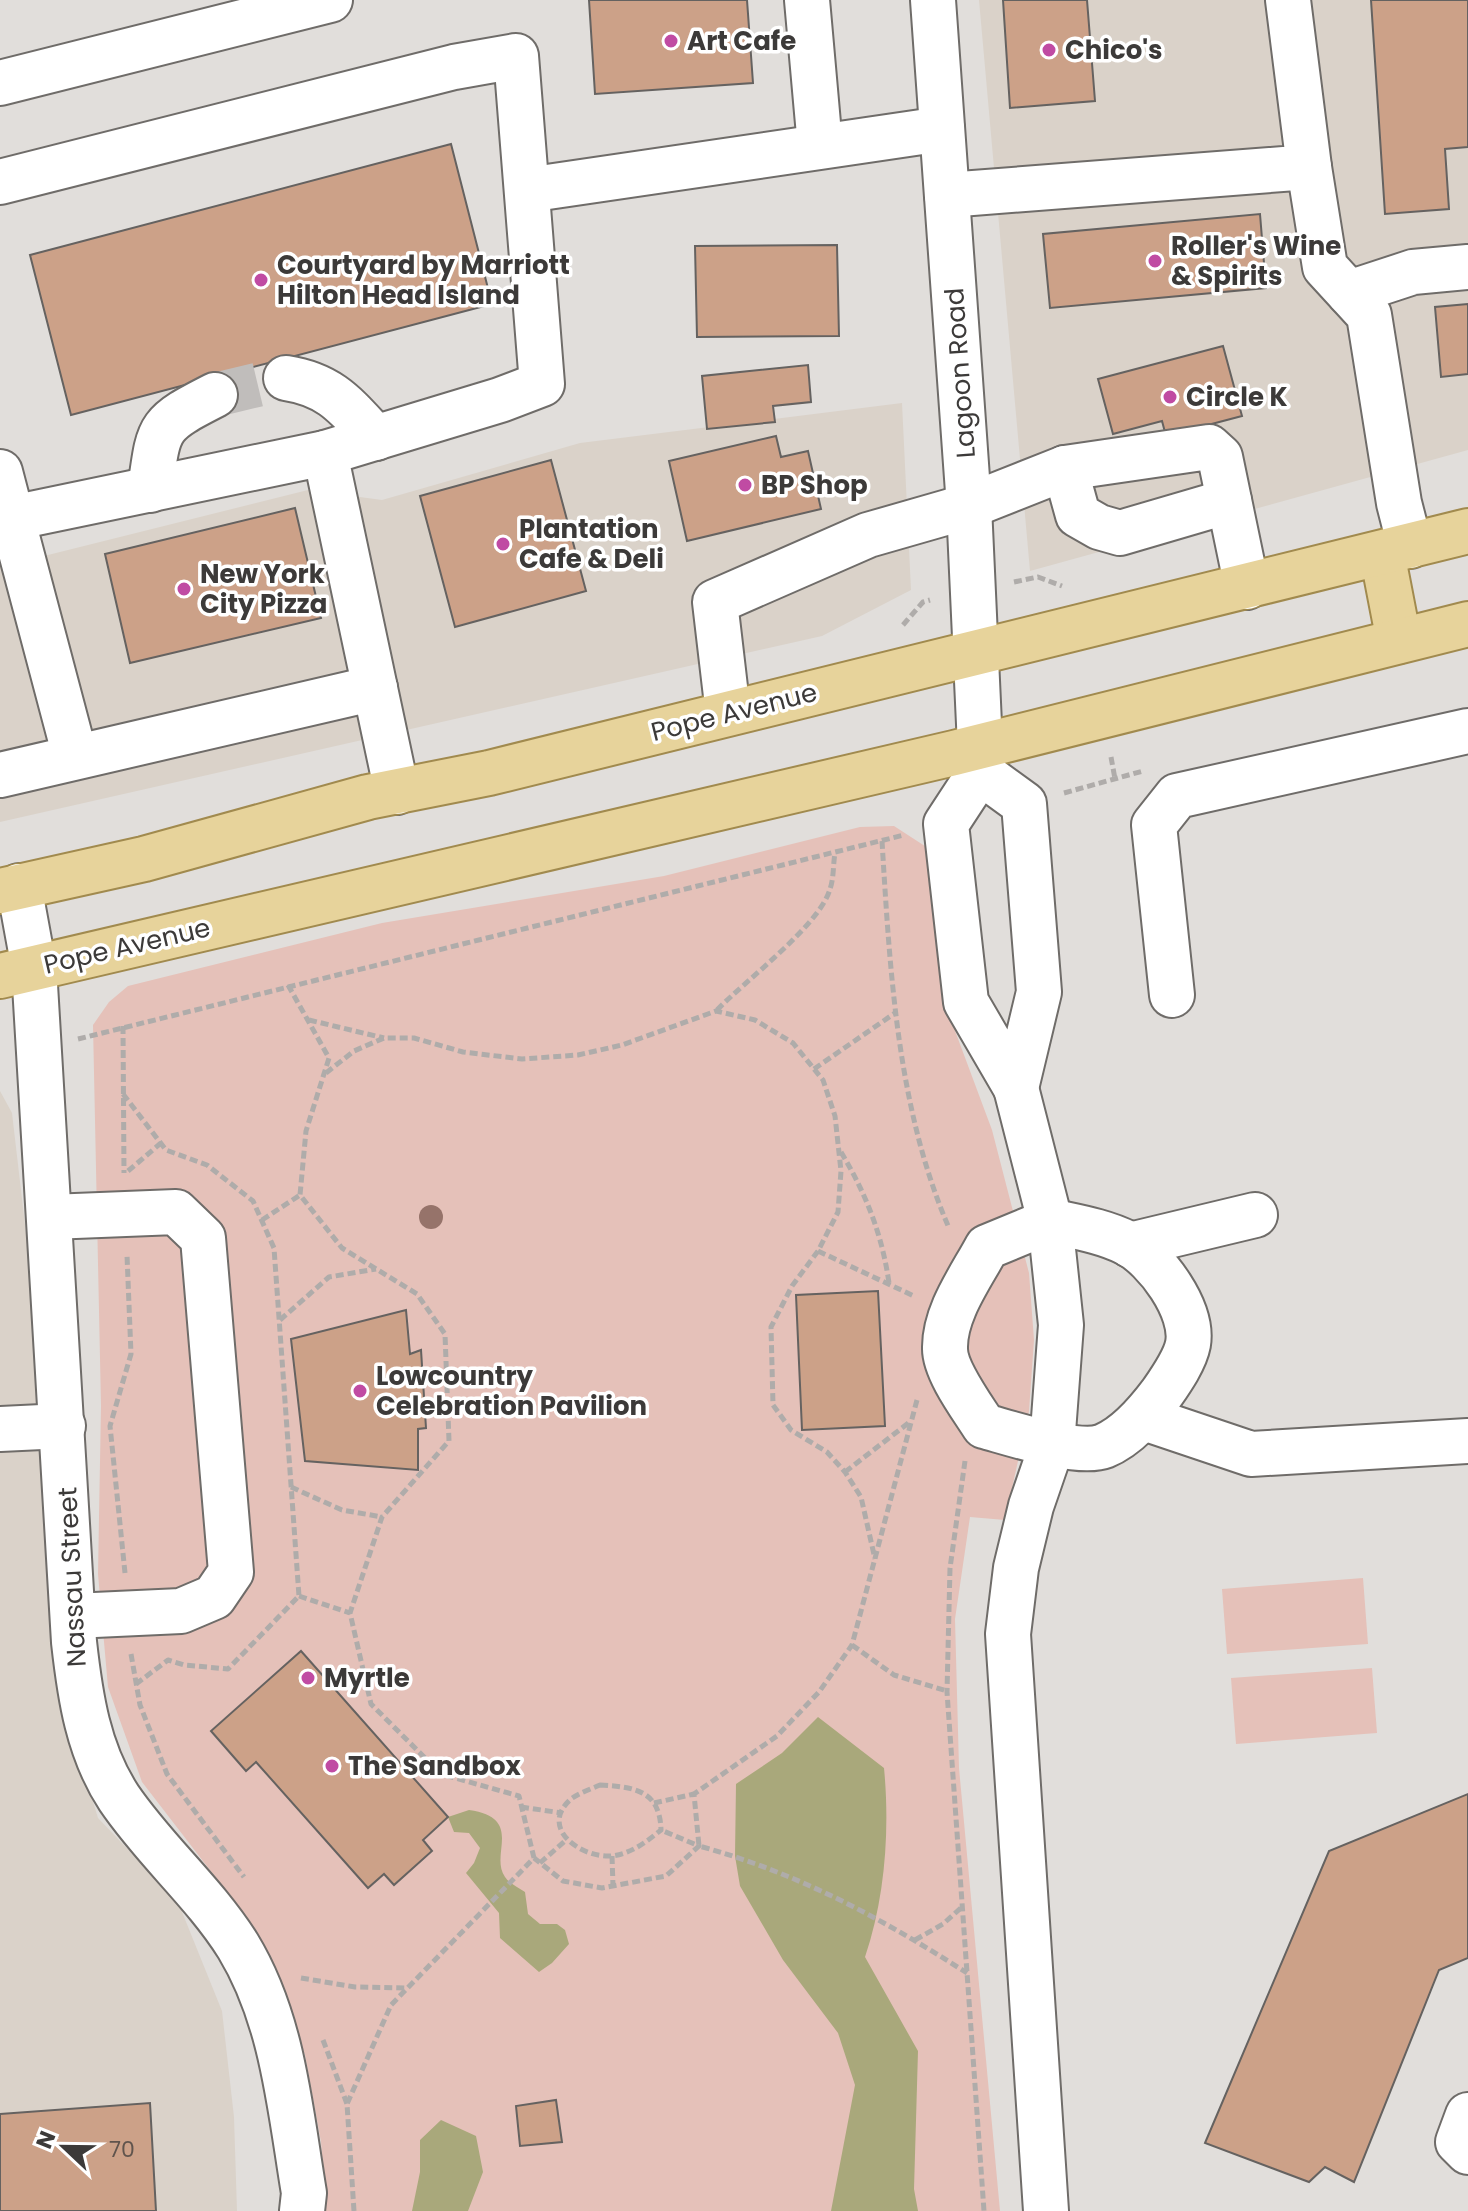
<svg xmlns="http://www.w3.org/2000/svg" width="1468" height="2211" viewBox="0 0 1468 2211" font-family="Poppins,sans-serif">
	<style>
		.built { fill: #dad2c9 }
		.green { fill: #e5c1b9 }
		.water { fill: #a9a87b }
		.building { fill: #cca188; stroke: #656260; stroke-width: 2 }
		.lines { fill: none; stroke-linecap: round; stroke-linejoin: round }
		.minor-tunnel { stroke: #c0bdbb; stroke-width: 44; stroke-dasharray: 44 22; stroke-linecap: butt }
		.minor-casing { stroke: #6f6c69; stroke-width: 48 }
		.major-casing { stroke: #a18a4e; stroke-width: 48 }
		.path { stroke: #afacaa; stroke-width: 5; stroke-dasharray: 8 4; stroke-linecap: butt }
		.minor { stroke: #fff; stroke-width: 44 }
		.major { stroke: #e7d39b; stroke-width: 44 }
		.tree { fill: #96736a }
		.poi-dot { fill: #c04ba3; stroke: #fff; stroke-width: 3 }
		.labels { text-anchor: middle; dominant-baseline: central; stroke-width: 7; stroke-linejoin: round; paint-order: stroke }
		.number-label { font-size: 22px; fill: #60544d }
		.poi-label { font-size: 26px; font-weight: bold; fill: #3c3a39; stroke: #fff; text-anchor: start }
		.street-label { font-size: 26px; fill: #3c3a39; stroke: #fff }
	</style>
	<rect width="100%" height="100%" fill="#e1dedb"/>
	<g class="built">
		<path d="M979 0H1468V450L1030 571Z"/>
		<path d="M902 403 911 590 822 636 0 822V567L308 490 382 500 580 443Z"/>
		<path d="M0 1091 12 1113 39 1345 70 1726 98 1818 178 1902 222 2011 234 2117 237 2211H0Z"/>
	</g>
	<g class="green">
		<path d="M894 826 931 850 940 881 951 1020 992 1130 1029 1273 1034 1340 1029 1411 1005 1520 970 1517 955 1619 959 1768 1000 2211H326L321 2142 305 2055 269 1964 223 1887 142 1782 108 1687 98 1574 101 1406 93 1025 109 1002 128 986 382 923 664 876 860 827Z"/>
		<path d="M1363 1578 1368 1644 1227 1654 1222 1589Z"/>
		<path d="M1372 1668 1377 1733 1236 1744 1231 1678Z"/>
	</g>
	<g class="water">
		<path d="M818 1717 884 1768C890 1830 885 1898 865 1957L918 2051 914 2189 918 2211H831L855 2085 838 2033 783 1960 740 1886 735 1856 736 1784 782 1753Z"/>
		<path d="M469 1810C525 1818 489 1855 505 1877 509 1883 519 1888 525 1892L528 1914 540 1924H557L565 1930 569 1944 552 1963 539 1972 500 1938 499 1913 466 1873 474 1863 480 1848 469 1833 454 1832 448 1817Z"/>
		<path d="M441 2120 476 2136 483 2172 468 2211H412L420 2172V2140Z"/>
	</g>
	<g class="building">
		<path d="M589 0H747L753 83 595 94Z"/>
		<path d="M1003 0H1087L1095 101 1010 108Z"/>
		<path d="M1371 0H1468V147L1445 149 1449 209 1385 214Z"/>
		<path d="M451 144 492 304 71 415 30 255Z"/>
		<path d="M1260 214 1266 288 1050 308 1043 234Z"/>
		<path d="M837 245 839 336 697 337 695 246Z"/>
		<path d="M1468 304V374L1441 377 1435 307Z"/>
		<path d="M1223 346 1242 416 1166 436 1162 421 1113 434 1098 379Z"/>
		<path d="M808 365 811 402 773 406 775 422 707 429 702 376Z"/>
		<path d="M776 436 781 457 808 451 821 509 687 541 669 461Z"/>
		<path d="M551 460 586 591 455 627 420 496Z"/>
		<path d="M295 508 321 618 130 663 105 554Z"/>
		<path d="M878 1291 885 1426 802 1430 796 1295Z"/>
		<path d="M406 1310 410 1354 421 1350 426 1428 418 1429V1470L305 1461 291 1339Z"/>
		<path d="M301 1651 448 1817 423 1840 432 1851 394 1885 384 1874 368 1888 256 1762 246 1771 211 1731Z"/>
		<path d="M1468 1794V1958L1439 1970 1354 2182 1325 2167 1309 2182 1205 2143 1329 1851Z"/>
		<path d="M556 2100 562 2142 520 2146 516 2106Z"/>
		<path d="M150 2103 156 2211H0V2114Z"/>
	</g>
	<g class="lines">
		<path class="minor-tunnel" d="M215 395 286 378"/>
		<defs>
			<g id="minor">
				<path d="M807 0 820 146"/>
				<path d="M933 0 969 506 980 746V772L946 824 966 1002 1016 1088 1039 992 1024 804 980 772"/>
				<path d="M0 83 330 0"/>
				<path d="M1309 167 1325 267 1369 315 1399 503 1410 546"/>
				<path d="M0 182 454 67 516 56 542 384 500 400 325 453 397 792"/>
				<path d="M527 190 942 129"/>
				<path d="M947 195 1309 167 1288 0"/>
				<path d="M1349 293 1413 272 1468 267"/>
				<path d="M286 378C331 385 346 406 376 438"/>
				<path d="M1065 468 1078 515 1099 527 1120 533 1229 501"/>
				<path d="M0 472 12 518 325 453"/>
				<path d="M150 490C159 426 156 425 215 395"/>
				<path d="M0 521 12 518 75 756"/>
				<path d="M728 713 715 602 868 535 969 506 1065 468 1209 447 1220 457 1247 587"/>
				<path d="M0 775 375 688"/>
				<path d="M19 886 34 968 74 1642C80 1696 88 1751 119 1798 155 1851 204 1892 238 1946 283 2020 290 2109 304 2193L302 2211"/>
				<path d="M1172 995 1154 825 1177 796 1468 731"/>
				<path d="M1016 1088 1050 1221 1061 1325 1052 1445 1031 1506 1016 1568 1008 1634 1046 2211"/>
				<path d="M50 1217 176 1212 203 1238 231 1572 214 1597 181 1611 73 1616"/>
				<path d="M1050 1221C1077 1227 1103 1231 1127 1243 1156 1258 1194 1310 1188 1344 1185 1360 1171 1380 1162 1393 1147 1413 1128 1436 1104 1446 1079 1456 1010 1433 984 1426 972 1407 945 1371 945 1349 944 1313 971 1277 987 1247Z"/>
				<path d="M1130 1245 1255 1215"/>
				<path d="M1144 1418 1251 1454 1468 1441"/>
				<path d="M0 1429 63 1426"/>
				<path d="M1468 2115 1458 2142 1468 2152"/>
			</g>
			<g id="major">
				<path d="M1382 553 1399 641"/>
				<path d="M0 891 144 859 368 797 489 773 1468 531"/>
				<path d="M0 976 954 753 1468 624"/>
			</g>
		</defs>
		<use href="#minor" class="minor-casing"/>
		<use href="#major" class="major-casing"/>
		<g class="path">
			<path d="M1014 582 1038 577 1062 586"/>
			<path d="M903 625 923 602 930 600"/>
			<path d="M1111 757 1115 779"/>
			<path d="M1064 793 1143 771"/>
			<path d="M882 841C890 971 897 1108 949 1228"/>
			<path d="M288 985 329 1058 306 1131 300 1195 342 1248 417 1294 445 1334 449 1441 382 1517 350 1613 371 1704 441 1774 519 1796 534 1858"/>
			<path d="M717 1010C746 980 820 925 830 889 834 878 833 864 835 853"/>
			<path d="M309 1020 384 1038"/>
			<path d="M123 1026 124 1173"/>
			<path d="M78 1039 904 835"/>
			<path d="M814 1069 895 1013"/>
			<path d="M326 1073 354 1051 384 1038H414L463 1052 522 1059 578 1055 622 1045 716 1011 755 1020 793 1043 823 1080 835 1116 841 1171 838 1212 818 1251 792 1286 771 1327 773 1405 791 1430 827 1452 845 1472 861 1497 875 1559"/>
			<path d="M123 1094 166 1150 207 1165 253 1201 274 1248 299 1596 228 1669 184 1665 168 1660 136 1684"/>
			<path d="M841 1152C866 1194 882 1234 889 1283"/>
			<path d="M128 1171 161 1143"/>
			<path d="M262 1220 300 1195"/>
			<path d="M818 1251 914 1296"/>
			<path d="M280 1320 329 1277 376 1269"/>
			<path d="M917 1400 852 1645 819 1692 777 1736 694 1794 699 1846C798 1873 881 1918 967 1973"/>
			<path d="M965 1461 950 1568 947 1692 984 2211"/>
			<path d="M845 1472 911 1421"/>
			<path d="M291 1487 342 1510 382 1517"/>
			<path d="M125 1573 110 1426 131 1354 127 1255"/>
			<path d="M299 1596 350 1613"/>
			<path d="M852 1645 894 1675 947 1691"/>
			<path d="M131 1654 140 1705 167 1774 244 1877"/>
			<path d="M600 1785C634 1787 660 1790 661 1830 646 1842 631 1854 611 1856 581 1858 538 1828 571 1799 579 1793 591 1789 600 1785Z"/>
			<path d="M654 1803 694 1794"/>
			<path d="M521 1807 562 1813"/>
			<path d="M612 1856 613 1886"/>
			<path d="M540 1863 566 1840"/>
			<path d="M915 1940 943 1924 962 1907"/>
			<path d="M301 1978 355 1987 406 1988"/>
			<path d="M323 2040 347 2104"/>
			<path d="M354 2211 347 2104 391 2005 534 1858 563 1881 602 1888 666 1876 699 1846 661 1830"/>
		</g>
		<use href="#minor" class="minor"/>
		<use href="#major" class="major"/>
	</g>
	<circle class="tree" cx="431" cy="1217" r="12"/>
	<g class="poi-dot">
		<circle cx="671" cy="41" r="8"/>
		<circle cx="1049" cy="50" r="8"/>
		<circle cx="1155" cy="261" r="8"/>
		<circle cx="261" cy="280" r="8"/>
		<circle cx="1170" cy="397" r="8"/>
		<circle cx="745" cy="485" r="8"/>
		<circle cx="503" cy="544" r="8"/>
		<circle cx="184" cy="589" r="8"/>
		<circle cx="360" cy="1391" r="8"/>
		<circle cx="308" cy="1678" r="8"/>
		<circle cx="332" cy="1766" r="8"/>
	</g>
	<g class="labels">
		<g class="number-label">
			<text x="122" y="2149">70</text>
		</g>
		<g class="poi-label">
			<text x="687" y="41">Art Cafe</text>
			<text x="1065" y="50">Chico's</text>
			<text x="1171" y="246">Roller's Wine<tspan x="1171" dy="30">&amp; Spirits</tspan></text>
			<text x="277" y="265">Courtyard by Marriott<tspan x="277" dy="30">Hilton Head Island</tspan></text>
			<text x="1186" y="397">Circle K</text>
			<text x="761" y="485">BP Shop</text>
			<text x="519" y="529">Plantation<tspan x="519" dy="30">Cafe &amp; Deli</tspan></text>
			<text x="200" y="574">New York<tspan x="200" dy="30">City Pizza</tspan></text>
			<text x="376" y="1376">Lowcountry<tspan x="376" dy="30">Celebration Pavilion</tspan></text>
			<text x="324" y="1678">Myrtle</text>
			<text x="348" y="1766">The Sandbox</text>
		</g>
		<g class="street-label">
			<text transform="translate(960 373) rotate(-94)">Lagoon Road</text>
			<text transform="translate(734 712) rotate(-14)">Pope Avenue</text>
			<text transform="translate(127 946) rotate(-13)">Pope Avenue</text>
			<text transform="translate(72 1577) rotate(-93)">Nassau Street</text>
		</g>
	</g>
	<g transform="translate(64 2147) rotate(292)" stroke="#ffffff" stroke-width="6" paint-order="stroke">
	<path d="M0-6L14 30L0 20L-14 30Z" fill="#3c3a39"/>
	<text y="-12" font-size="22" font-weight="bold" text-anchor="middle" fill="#3c3a39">N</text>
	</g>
</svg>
